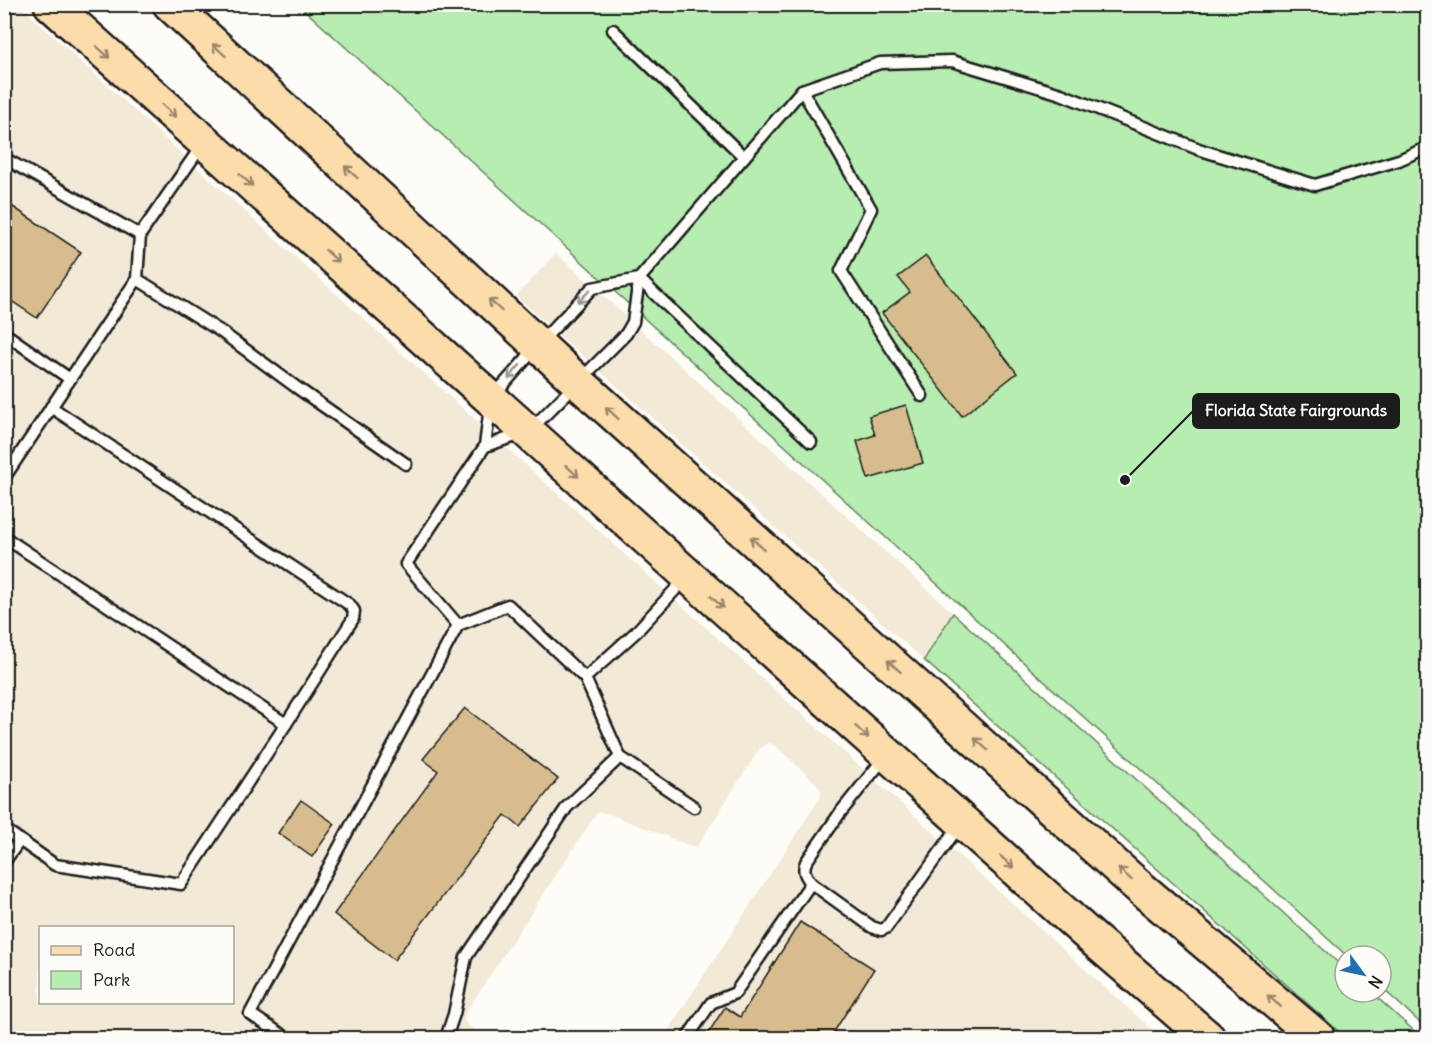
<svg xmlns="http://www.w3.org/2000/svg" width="1432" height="1043" viewBox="0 0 1432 1043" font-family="Delius,sans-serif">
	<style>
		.built { fill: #f2e9d7; fill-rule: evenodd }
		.green { fill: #b6edb0; stroke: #698466; stroke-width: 1.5 }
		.building { fill: #d7bd8d; stroke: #1c1c1c; stroke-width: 1.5 }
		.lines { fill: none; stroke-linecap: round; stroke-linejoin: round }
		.lane-casing { stroke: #1c1c1c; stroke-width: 15 }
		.primary-casing { stroke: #1c1c1c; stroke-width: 38 }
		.lane { stroke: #fdfcf7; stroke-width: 10 }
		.primary { stroke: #fddcac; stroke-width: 33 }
		.oneway { stroke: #98866b }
		.oneway2 { stroke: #989794 }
		.leader { fill: none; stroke: #1c1c1c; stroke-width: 2 }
		.callout-dot { fill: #1c1c1c; stroke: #fdfcf7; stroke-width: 2 }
		.callout { fill: #1c1c1c; stroke: #1c1c1c; stroke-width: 2 }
		.callout-label { font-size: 16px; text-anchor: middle; font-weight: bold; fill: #fff }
	</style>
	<rect width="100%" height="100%" fill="#fdfcf7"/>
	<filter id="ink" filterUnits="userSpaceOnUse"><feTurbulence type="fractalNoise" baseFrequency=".0167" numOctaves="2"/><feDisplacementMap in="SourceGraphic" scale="12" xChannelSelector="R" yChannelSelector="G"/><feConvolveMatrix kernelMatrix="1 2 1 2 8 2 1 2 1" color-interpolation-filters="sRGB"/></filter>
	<g filter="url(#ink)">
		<g class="built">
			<path d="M5 4 19 5 285 248 1161 1038H663L820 798 821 791 817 784 777 747 771 744 768 743 760 748 696 848 607 813 599 812 596 814 466 1012 464 1019 465 1022 470 1027 488 1038H5ZM40 928H232V1002H40Z"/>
			<path d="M556 253 953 613 924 660 516 296Z"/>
		</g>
		<g class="green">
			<path d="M299 5H1427V1029L1381 987V956H1347Z"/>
			<path d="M953 613 1345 969V992H1371L1422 1038H1346L924 660Z"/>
		</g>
		<g class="building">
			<path d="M4 201 81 252 37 318 4 296Z"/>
			<path d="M926 256 1017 373 962 416 882 313 910 292 898 277Z"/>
			<path d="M906 405 923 463 868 479 857 441 875 435 869 416Z"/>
			<path d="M465 708 558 779 520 827 505 815 394 960 334 914 438 771 423 759Z"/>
			<path d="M301 800 335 824 312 857 278 833Z"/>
			<path d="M800 922 874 969 830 1038H705L725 1007 740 1017Z"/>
		</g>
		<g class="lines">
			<defs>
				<g id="lane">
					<path d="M613 30 744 157"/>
					<path d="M802 90 871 209 841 271 922 396"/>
					<path d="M4 158 140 235"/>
					<path d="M137 279 220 331 296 387 406 464"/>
					<path d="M639 279 592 288 538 345 491 399 485 446 406 564 458 625 508 605 585 678 636 632 686 578"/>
					<path d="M639 279 811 442"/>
					<path d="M4 333 70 379"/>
					<path d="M485 446 528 432 626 334 633 322 639 279 802 90 880 63 952 61 1061 94 1201 150 1315 185 1399 160 1428 147"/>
					<path d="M4 478 137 279 140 235 202 145"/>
					<path d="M4 537 286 724 353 619 354 611 350 605 51 407"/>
					<path d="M585 678 620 757 694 807"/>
					<path d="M885 757 840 813 806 862C802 871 806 876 811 883L872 927 881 930 886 928 961 823"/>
					<path d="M4 829 55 865 181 884 286 724"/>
					<path d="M4 862 20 840"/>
					<path d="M287 1038 250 1014 458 625"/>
					<path d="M446 1038 454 1014 466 957 567 807 620 757"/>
					<path d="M687 1038 711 1003 735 993 811 883"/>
				</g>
				<g id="primary">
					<path d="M51 4 1092 938 1208 1038"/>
					<path d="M170 4 578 382 1137 885 1318 1038"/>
				</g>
			</defs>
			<use href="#lane" class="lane-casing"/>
			<use href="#primary" class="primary-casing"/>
			<use href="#lane" class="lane"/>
			<use href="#primary" class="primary"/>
		</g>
		<defs><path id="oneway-shaft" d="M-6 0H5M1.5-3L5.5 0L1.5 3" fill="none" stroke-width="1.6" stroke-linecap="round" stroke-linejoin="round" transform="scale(1.5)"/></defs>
		<g class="oneway">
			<use href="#oneway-shaft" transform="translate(219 50) rotate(-137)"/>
			<use href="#oneway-shaft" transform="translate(103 52) rotate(42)"/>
			<use href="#oneway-shaft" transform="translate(169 111) rotate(42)"/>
			<use href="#oneway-shaft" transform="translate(351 172) rotate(-137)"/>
			<use href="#oneway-shaft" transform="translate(246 180) rotate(42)"/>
			<use href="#oneway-shaft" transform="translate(332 256) rotate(42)"/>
			<use href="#oneway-shaft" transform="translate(495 305) rotate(-137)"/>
			<use href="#oneway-shaft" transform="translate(612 413) rotate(-138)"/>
			<use href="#oneway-shaft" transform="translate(572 471) rotate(42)"/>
			<use href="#oneway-shaft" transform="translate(757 543) rotate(-138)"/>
			<use href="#oneway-shaft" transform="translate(717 602) rotate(42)"/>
			<use href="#oneway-shaft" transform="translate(894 666) rotate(-138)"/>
			<use href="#oneway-shaft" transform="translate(862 732) rotate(42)"/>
			<use href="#oneway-shaft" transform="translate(981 744) rotate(-138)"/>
			<use href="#oneway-shaft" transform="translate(1007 862) rotate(42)"/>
			<use href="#oneway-shaft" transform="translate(1125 874) rotate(-138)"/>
			<use href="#oneway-shaft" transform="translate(1274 1001) rotate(-140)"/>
		</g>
		<g class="oneway2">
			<use href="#oneway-shaft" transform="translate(584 296) rotate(135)"/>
			<use href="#oneway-shaft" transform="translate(514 372) rotate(131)"/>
		</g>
	</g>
	<path class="leader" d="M1125 480L1193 411"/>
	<circle class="callout-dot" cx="1125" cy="480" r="6"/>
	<rect class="callout" x="1193" y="394" width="206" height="34" rx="6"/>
	<g class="callout-label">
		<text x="1296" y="416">Florida State Fairgrounds</text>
	</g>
	<rect width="1432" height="1043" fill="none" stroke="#fdfcf7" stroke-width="24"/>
	<rect x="12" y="12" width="1408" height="1019" fill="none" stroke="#1c1c1c" stroke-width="2" filter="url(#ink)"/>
	<rect x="39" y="926" width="195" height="78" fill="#fdfcf7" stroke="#a3a29f" stroke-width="1.5"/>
	<rect x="51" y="946" width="30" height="9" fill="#fddcac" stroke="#a3a29f" stroke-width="1.5"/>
	<text x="93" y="956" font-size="18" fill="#1c1c1c">Road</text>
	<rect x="51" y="971" width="30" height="18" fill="#b6edb0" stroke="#a3a29f" stroke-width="1.5"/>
	<text x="93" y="986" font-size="18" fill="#1c1c1c">Park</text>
	<g transform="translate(1363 974) rotate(123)"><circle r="28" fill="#fdfcf7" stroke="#a3a29f" stroke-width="1.5"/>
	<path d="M0-4.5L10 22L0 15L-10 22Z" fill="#1f6fb2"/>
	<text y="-9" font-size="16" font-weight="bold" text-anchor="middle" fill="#1c1c1c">N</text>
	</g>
</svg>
